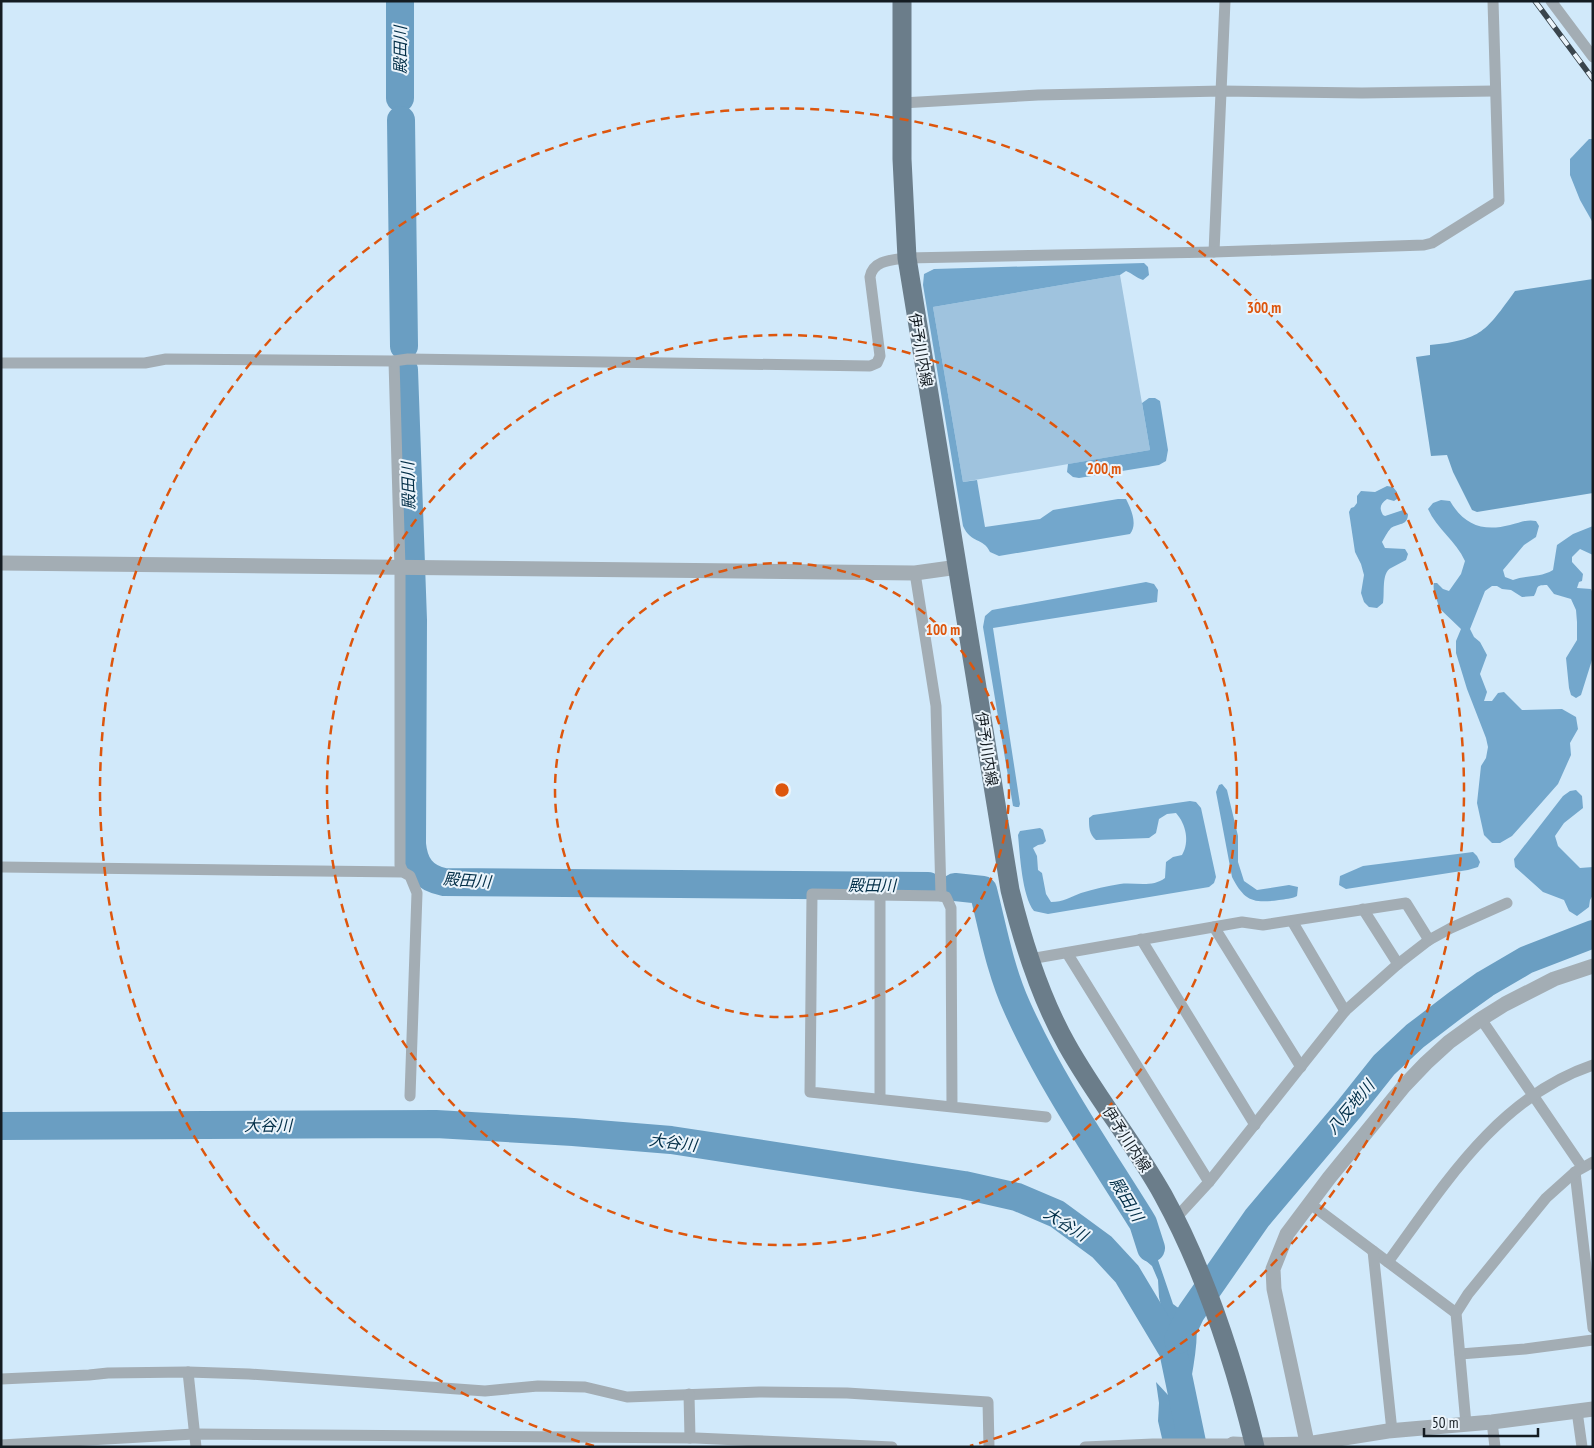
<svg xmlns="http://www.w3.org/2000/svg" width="1594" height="1448" viewBox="0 0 1594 1448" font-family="'PT Sans Narrow','Noto Sans JP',sans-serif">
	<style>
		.green { fill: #9fc3de }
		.forest { fill: #73a7cc }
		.water { fill: #6a9ec2 }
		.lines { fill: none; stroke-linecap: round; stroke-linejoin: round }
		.river { stroke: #6a9ec2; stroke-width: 28 }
		.minor { stroke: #a3adb4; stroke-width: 11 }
		.tertiary { stroke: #a3adb4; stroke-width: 15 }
		.primary { stroke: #6b7d8a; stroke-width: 19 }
		.rail-casing { stroke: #3a454d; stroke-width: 5.5 }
		.rail { stroke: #ebf4fb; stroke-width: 4; stroke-dasharray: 11; stroke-linecap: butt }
		.ring { fill: none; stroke: #dd560d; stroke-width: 2.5; stroke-dasharray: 9 6 }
		.labels { text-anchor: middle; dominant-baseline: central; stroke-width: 4; stroke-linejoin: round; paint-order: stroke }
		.street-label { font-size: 15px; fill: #141c22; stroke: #ebf4fb }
		.water-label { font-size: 16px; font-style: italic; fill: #022e47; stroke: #ebf4fb }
		.centre { fill: #dd560d; stroke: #ebf4fb; stroke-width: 2.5 }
		.ring-label { font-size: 15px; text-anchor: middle; font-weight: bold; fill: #dd560d; stroke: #ebf4fb; stroke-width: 4; stroke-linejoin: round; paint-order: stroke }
	</style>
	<rect width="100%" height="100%" fill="#d1e9fa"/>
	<path class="green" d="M1120 275 1150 450 963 482 933 307Z"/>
	<g class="forest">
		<path d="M1589 139H1593V223L1580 200 1570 175V159Z"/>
		<path d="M1144 263 1148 267 1149 275 1143 280C1136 278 1132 273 1126 271L1120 275 933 307 963 482 977 480 985 527 1040 519 1053 510 1118 499H1126C1131 509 1138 524 1130 534L999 556 990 552C983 537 971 544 963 526L923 285 924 274 934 269Z"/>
		<path d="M1149 398H1155L1160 401 1168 450 1166 461 1159 465 1079 478 1073 477 1067 472 1068 464 1150 450 1142 403Z"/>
		<path d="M1387 486 1393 487 1397 492V499L1394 501 1387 499C1380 504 1379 508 1383 515L1385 516 1403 510 1408 514C1408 526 1398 523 1391 528 1387 532 1385 537 1382 542L1385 548 1405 549 1408 554 1406 560C1401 563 1396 565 1391 568 1381 573 1385 593 1383 603L1377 608 1369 607 1364 602 1361 593 1364 575 1361 564 1355 552 1349 512 1351 508 1354 507 1357 503V496L1361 491 1375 492Z"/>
		<path d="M1441 500 1450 501C1464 525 1483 532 1510 525 1520 523 1526 519 1536 521L1539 526 1536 537 1524 545 1503 570 1505 577 1513 580C1526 575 1540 578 1553 570L1557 545 1573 534 1593 526V555L1580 549 1572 557V562L1583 574 1582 581 1579 582 1577 588 1591 589 1593 594 1592 660 1581 695 1576 698 1571 695 1569 688 1566 658 1577 640V622L1576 610 1571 599 1554 594 1547 585C1534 585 1539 588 1534 596L1522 597 1511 590 1502 589 1497 586H1492L1485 591 1470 629 1474 637 1480 642 1487 655 1480 674 1487 692 1484 701H1492L1498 693 1504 692 1522 710 1562 709 1576 717 1578 729 1570 743 1571 755 1558 784 1512 836 1500 843H1492L1484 835 1477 803 1481 766 1486 758 1488 747 1486 738 1467 689 1456 653V641L1461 629 1439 608C1438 600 1432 592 1434 583H1437L1443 589 1449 591 1461 574 1465 561C1456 541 1437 529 1428 509L1433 503Z"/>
		<path d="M1146 582 1154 584 1158 590 1157 602 993 628 1020 804 1019 807H1016L1013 806 983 627 985 616 992 610Z"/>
		<path d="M1222 784 1227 790 1238 836V862L1244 881 1257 890 1289 885 1298 887 1297 896C1292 899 1285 899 1279 900 1252 904 1244 900 1232 877L1216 792 1219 785Z"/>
		<path d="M1576 790 1582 796 1583 808 1564 823 1555 836 1558 846 1580 868 1593 867V895L1590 900 1589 907 1577 916 1569 911 1564 900 1543 892 1515 867 1514 859 1563 796 1570 791Z"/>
		<path d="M1190 801 1196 802 1201 808 1216 877 1214 883 1209 887 1048 914 1034 911C1022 896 1020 855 1018 835L1020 831 1040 828 1043 830 1046 841 1043 844 1038 845 1033 848 1037 856 1038 870 1042 873 1046 894 1051 902C1063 902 1071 897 1081 893 1094 889 1107 886 1120 884 1135 882 1152 888 1165 878L1166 862 1173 857 1182 855C1190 842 1186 824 1176 813L1167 814 1159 819 1156 833 1149 838 1096 840C1089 834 1089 827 1089 818L1093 815Z"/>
		<path d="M1473 852 1477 856 1480 862 1478 867 1468 870 1346 889 1339 885 1340 876 1363 866Z"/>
	</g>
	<g class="water">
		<path d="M1593 279V493L1477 512 1472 510 1453 472 1447 455 1431 456 1416 357 1430 355V345C1482 340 1486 331 1515 291Z"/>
		<path d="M1141 1213 1145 1222 1173 1304 1177 1307 1182 1309 1188 1306 1192 1299C1208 1347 1178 1399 1188 1447H1164L1158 1421 1159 1403 1156 1382 1168 1395 1169 1390 1167 1375V1333L1159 1297 1158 1280 1152 1266 1145 1260 1141 1252 1148 1251 1141 1230 1134 1217Z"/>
	</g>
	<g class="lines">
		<g class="river">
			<path d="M400 1V98"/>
			<path d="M401 120 404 346"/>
			<path d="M404 370 413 620 412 844C414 865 423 878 444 882L928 886"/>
			<path d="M955 887 983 890C993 929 1000 970 1017 1007 1051 1083 1099 1152 1143 1223L1151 1248"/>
			<path d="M1 1126 436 1124 573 1132 671 1140 964 1185 1017 1197 1057 1214 1102 1247 1127 1274 1173 1351 1193 1447"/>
			<path d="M1178 1340 1191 1313 1257 1218 1349 1109 1384 1065 1415 1036 1457 1004 1485 984 1526 960 1593 934"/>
		</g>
		<g class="minor">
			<path d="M1551 1 1593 57"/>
			<path d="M902 103 1038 95 1222 91 1362 93 1494 91"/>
			<path d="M1214 252 1225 1"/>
			<path d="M394 361 400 568V865L403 872"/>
			<path d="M1 363H145L166 359 394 361 408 359 870 366 877 363 880 356 870 277C873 260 892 260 907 258L1214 252 1424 245 1432 243 1499 201 1493 1"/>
			<path d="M915 573 936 706 941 896"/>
			<path d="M1 867 403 872 410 876 417 893 410 1096"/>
			<path d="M1363 909 1398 964"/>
			<path d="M1292 921 1345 1011"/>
			<path d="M1214 927 1301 1067"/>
			<path d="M1141 939 1255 1125"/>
			<path d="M1067 953 1209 1182"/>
			<path d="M1030 959 1242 922 1263 925 1406 903 1429 940"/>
			<path d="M1481 1019 1582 1167"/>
			<path d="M880 1099V895"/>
			<path d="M952 1107 951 908 946 897 941 896 812 894 810 1092 1046 1117"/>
			<path d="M1575 1172 1593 1328"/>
			<path d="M1309 1203 1456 1313"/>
			<path d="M1175 1219 1209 1182 1345 1011 1398 964 1429 940 1451 928 1507 903"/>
			<path d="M1373 1251 1392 1431"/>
			<path d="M1388 1262C1444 1185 1498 1097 1593 1065"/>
			<path d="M1460 1354 1525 1349 1593 1340"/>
			<path d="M188 1372 196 1447"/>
			<path d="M1 1379 89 1375 108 1373 188 1372 249 1374 485 1391 538 1386 585 1387 627 1397 759 1392 847 1393 988 1402 989 1447"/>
			<path d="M689 1394 690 1438"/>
			<path d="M1577 1411 1582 1447"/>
			<path d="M1492 1422 1495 1447"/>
			<path d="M1466 1424 1456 1313 1468 1294 1546 1198 1575 1172 1593 1162"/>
			<path d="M1 1445 194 1434 696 1438 892 1447"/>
			<path d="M1085 1447 1153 1444H1233"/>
		</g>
		<g class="tertiary">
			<path d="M1 563 915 573 958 567"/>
			<path d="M1233 1444 1254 1445 1307 1444 1388 1431 1492 1422 1593 1409"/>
			<path d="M1308 1447 1274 1289 1273 1269 1287 1234 1329 1178 1404 1086 1426 1063 1449 1042 1481 1019 1505 1004 1554 979 1593 966"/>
		</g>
		<path class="primary" d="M902 1V159L907 258 1010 890C1023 943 1040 997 1067 1045 1096 1097 1134 1143 1163 1195 1206 1273 1234 1361 1255 1447"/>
		<defs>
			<path id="rail" d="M1535 1 1593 79"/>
		</defs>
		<use href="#rail" class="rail-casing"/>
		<use href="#rail" class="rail"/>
	</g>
	<g class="ring">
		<circle cx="782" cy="790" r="227"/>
		<circle cx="782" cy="790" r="455"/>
		<path d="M594 1446A682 682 0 1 1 970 1446"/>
	</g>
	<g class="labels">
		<g class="street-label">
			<text transform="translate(921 350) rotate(80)">伊予川内線</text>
			<text transform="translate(987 749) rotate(81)">伊予川内線</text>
			<text transform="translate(1127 1139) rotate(57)">伊予川内線</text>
		</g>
		<g class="water-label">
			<text transform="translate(400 50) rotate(-90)">殿田川</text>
			<text transform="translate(408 486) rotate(-92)">殿田川</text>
			<text transform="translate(467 880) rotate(4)">殿田川</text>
			<text x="872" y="885">殿田川</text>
			<text transform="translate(1350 1107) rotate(-50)">八反地川</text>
			<text x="268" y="1125">大谷川</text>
			<text transform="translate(673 1142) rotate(7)">大谷川</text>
			<text transform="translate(1127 1199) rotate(59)">殿田川</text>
			<text transform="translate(1066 1224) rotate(32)">大谷川</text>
		</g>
	</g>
	<circle cx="782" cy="790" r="8" class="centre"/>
	<g class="ring-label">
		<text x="1264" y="313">300 m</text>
		<text x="1104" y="474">200 m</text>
		<text x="943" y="635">100 m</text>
	</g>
	<rect width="1594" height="1448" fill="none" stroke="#141c22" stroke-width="5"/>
	<path d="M1424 1428v8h114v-8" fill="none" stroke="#141c22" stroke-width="2.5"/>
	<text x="1432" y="1428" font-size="15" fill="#141c22" stroke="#ebf4fb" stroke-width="4" paint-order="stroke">50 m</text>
</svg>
